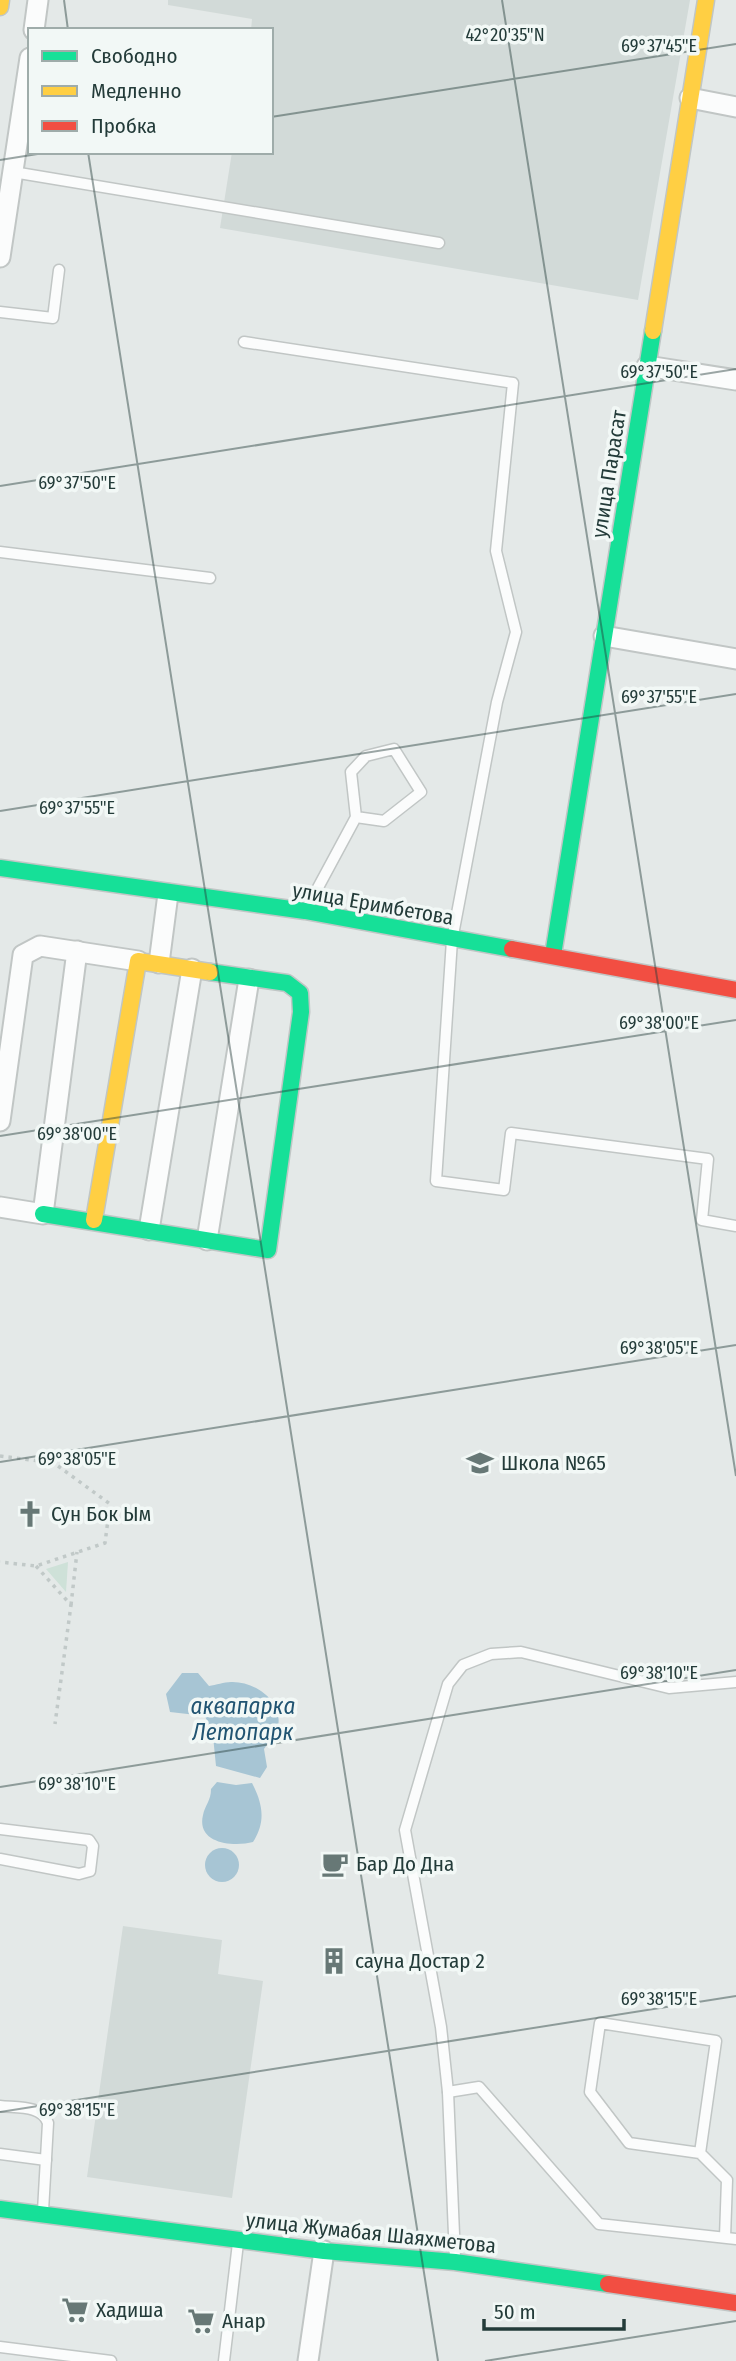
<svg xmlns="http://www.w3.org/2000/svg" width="736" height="2361" viewBox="0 0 736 2361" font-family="'Fira Sans Condensed',sans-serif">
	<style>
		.built { fill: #d2dad8 }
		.green { fill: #cee1d8 }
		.water { fill: #a7c5d4 }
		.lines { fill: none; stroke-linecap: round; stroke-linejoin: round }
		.lane-casing { stroke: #c1c6c5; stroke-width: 13 }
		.street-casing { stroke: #c1c6c5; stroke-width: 23 }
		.fast-casing { stroke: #c0c6c5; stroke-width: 19 }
		.slow-casing { stroke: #c0c6c5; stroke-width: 19 }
		.jam-casing { stroke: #c0c6c5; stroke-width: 19 }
		.path { stroke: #c1c9c8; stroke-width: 3.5; stroke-dasharray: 3.5 5; stroke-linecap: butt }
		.lane { stroke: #fbfcfc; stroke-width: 10 }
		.street { stroke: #fbfcfc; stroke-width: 19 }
		.fast { stroke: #16e098; stroke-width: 16 }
		.slow { stroke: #ffcf43; stroke-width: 16 }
		.jam { stroke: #f24e42; stroke-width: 16 }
		.ticks { fill: none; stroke: #233b39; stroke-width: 2; stroke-opacity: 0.45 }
		.labels { text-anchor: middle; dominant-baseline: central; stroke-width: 7; stroke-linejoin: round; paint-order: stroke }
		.street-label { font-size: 21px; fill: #233b39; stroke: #f2f8f6 }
		.poi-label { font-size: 21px; fill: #233b39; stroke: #f2f8f6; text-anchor: start }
		.water-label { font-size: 23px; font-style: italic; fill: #215472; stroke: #f2f8f6 }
		.ticks-label { font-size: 18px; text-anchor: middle; fill: #233b39; stroke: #f2f8f6; stroke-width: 7; stroke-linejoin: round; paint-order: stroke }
	</style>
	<rect width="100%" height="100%" fill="#e4e9e8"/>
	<g class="built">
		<path d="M168 0H690L638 300 220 228 232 152H271V30H251L252 19 168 5Z"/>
		<path d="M123 1926 222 1940 218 1974 263 1981 232 2198 87 2177Z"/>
	</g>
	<path class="green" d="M68 1562 66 1592 46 1569Z"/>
	<g class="water">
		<path d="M182 1673H198L209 1686C216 1685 224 1682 231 1682 256 1681 286 1703 277 1730 274 1736 268 1743 264 1749L267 1767 260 1778 216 1766 213 1736 205 1716 170 1712 166 1694Z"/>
		<path d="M217 1782 236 1785 252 1783C263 1804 266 1822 253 1842 234 1847 196 1844 203 1815 205 1805 211 1801 211 1789Z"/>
		<circle cx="222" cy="1865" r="17"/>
	</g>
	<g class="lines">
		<defs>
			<g id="lane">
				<path d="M13 172 439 243"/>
				<path d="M0 312 53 318 59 270"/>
				<path d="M244 342 513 383 496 551 516 632 497 702 452 940 436 1181 504 1190 511 1133 708 1159 702 1220 736 1226"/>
				<path d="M0 552 210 578"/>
				<path d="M307 908 356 817 351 772 366 756 394 749 421 792 384 821 356 817"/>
				<path d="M0 1829 89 1840 93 1846 90 1871 79 1874 0 1859"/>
				<path d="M448 2092 479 2087 599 2224 736 2239"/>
				<path d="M0 2106C17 2108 42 2105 48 2123L43 2211"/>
				<path d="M700 2153 716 2041 600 2023 590 2092 629 2143 700 2153 727 2180 725 2237"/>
				<path d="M0 2154 46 2160"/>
				<path d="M455 2258 448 2092 441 2027 405 1830 448 1684 463 1665 491 1654 521 1652 669 1688 736 1682"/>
				<path d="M0 2347 111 2361"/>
				<path d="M224 2361 238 2243"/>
			</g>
			<g id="street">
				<path d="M34 30 38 0"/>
				<path d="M690 98 736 107"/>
				<path d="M0 257 30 58"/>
				<path d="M647 366 736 380"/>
				<path d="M604 636 736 659"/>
				<path d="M159 963 168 894"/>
				<path d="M0 1121 23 955 40 946 138 961"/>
				<path d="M0 1207 43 1214 77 951"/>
				<path d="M149 1230 192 969"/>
				<path d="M207 1240 249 979"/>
				<path d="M308 2361 324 2251"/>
			</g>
			<g id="fast">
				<path d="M0 868 305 911 512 949"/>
				<path d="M553 955 653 331"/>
				<path d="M43 1214 268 1250 301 1012 300 993 287 983 210 972"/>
				<path d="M0 2209 324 2251 455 2262 608 2284"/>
			</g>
			<g id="slow">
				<path d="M0 7 1 0"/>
				<path d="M653 331 706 0"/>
				<path d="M94 1220 138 961 210 972"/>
			</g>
			<g id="jam">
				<path d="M512 949 736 990"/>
				<path d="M608 2284 736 2303"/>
			</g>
		</defs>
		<use href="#lane" class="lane-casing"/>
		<use href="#street" class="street-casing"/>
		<use href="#fast" class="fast-casing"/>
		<use href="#slow" class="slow-casing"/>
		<use href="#jam" class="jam-casing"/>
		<g class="path">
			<path d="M0 1456 54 1463 110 1504 105 1543 36 1566 0 1562"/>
			<path d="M36 1566 71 1605 55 1724"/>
			<path d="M71 1605 77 1552"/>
		</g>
		<use href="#lane" class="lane"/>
		<use href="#street" class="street"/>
		<use href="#fast" class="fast"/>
		<use href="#slow" class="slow"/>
		<use href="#jam" class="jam"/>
	</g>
	<path class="ticks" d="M64 0 68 30M502 0 736 1476M271 117 736 44M88 152 438 2361M0 160 50 152M0 486 736 369M0 811 736 694M0 1136 736 1020M0 1462 736 1345M0 1787 736 1670M0 2112 736 1996M485 2361 736 2321"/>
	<defs>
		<symbol id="school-bare" viewBox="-9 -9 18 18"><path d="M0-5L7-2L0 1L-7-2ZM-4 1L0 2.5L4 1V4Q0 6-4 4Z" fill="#677876" stroke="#f2f8f6" stroke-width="2.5" paint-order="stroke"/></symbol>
		<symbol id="church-bare" viewBox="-9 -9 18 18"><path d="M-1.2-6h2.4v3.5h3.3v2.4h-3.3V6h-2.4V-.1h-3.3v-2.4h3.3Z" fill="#677876" stroke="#f2f8f6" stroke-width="2.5" paint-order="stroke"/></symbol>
		<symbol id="cafe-bare" viewBox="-9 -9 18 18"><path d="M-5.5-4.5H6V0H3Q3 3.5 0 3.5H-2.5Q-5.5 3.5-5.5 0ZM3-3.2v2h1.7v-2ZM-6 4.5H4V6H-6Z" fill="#677876" stroke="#f2f8f6" stroke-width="2.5" paint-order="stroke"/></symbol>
		<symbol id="building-bare" viewBox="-9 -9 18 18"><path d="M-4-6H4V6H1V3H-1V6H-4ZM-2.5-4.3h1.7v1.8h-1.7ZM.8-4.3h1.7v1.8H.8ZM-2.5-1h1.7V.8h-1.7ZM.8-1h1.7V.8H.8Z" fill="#677876" stroke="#f2f8f6" stroke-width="2.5" paint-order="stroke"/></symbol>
		<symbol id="supermarket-bare" viewBox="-9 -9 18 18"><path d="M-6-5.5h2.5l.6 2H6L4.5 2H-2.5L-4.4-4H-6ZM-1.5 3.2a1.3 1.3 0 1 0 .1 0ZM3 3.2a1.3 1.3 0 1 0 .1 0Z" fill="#677876" stroke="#f2f8f6" stroke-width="2.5" paint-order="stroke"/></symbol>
	</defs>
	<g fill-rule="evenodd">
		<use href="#school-bare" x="461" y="1444" width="38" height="38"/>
		<use href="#church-bare" x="11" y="1495" width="38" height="38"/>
		<use href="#cafe-bare" x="316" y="1845" width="38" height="38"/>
		<use href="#building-bare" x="315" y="1942" width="38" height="38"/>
		<use href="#supermarket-bare" x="56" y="2291" width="38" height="38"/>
		<use href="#supermarket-bare" x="182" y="2302" width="38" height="38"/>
	</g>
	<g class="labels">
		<g class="street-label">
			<text transform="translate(609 474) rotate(-81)">улица Парасат</text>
			<text transform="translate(373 904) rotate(10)">улица Еримбетова</text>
			<text transform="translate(371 2233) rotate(6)">улица Жумабая Шаяхметова</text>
		</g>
		<g class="poi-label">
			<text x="501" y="1463">Школа №65</text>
			<text x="51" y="1514">Сун Бок Ым</text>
			<text x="356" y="1864">Бар До Дна</text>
			<text x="355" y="1961">сауна Достар 2</text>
			<text x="96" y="2310">Хадиша</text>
			<text x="222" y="2321">Анар</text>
		</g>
		<g class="water-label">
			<text x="243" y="1706">аквапарка<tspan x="243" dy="26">Летопарк</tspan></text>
		</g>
	</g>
	<g class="ticks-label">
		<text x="505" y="41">42°20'35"N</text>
		<text x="659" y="52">69°37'45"E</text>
		<text x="659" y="378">69°37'50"E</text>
		<text x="77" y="489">69°37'50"E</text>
		<text x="659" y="703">69°37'55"E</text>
		<text x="77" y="814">69°37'55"E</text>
		<text x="659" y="1029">69°38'00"E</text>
		<text x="77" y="1140">69°38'00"E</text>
		<text x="659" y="1354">69°38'05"E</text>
		<text x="77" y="1465">69°38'05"E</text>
		<text x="659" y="1679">69°38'10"E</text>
		<text x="77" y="1790">69°38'10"E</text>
		<text x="659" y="2005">69°38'15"E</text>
		<text x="77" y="2116">69°38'15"E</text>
	</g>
	<rect x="28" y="28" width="245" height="126" fill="#f2f8f6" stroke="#9facaa" stroke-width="2"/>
	<rect x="42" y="51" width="35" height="10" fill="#16e098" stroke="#9facaa" stroke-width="2"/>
	<text x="91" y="63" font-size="21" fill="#233b39">Свободно</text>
	<rect x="42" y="86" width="35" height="10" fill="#ffcf43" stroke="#9facaa" stroke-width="2"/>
	<text x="91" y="98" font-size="21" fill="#233b39">Медленно</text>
	<rect x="42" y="121" width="35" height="10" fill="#f24e42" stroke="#9facaa" stroke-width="2"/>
	<text x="91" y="133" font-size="21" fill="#233b39">Пробка</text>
	<path d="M484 2319v10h140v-10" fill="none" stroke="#233b39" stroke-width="3.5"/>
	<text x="494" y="2319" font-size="21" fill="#233b39" stroke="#f2f8f6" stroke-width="5" paint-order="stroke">50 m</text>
</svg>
